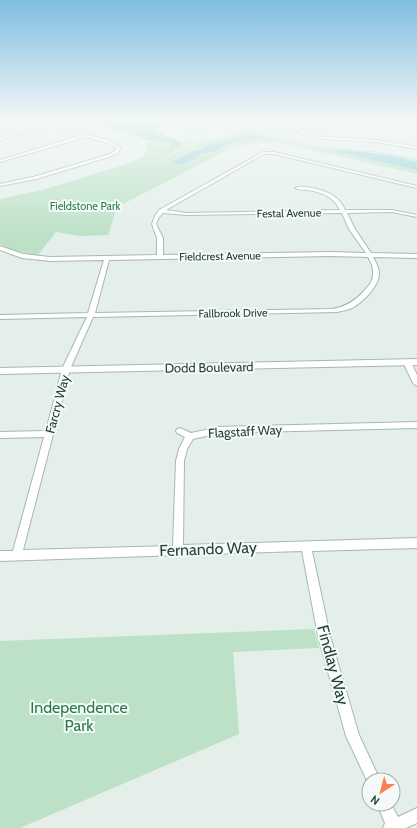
<svg xmlns="http://www.w3.org/2000/svg" width="417" height="828" viewBox="0 0 417 828" font-family="Cabin,sans-serif">
	<style>
		.green { fill: #bce1c6; fill-rule: evenodd }
		.water { fill: #88cad7 }
		.lines { fill: none; stroke-linecap: round; stroke-linejoin: round }
		.minor-casing { stroke: #a6b8b2; stroke-width: 2 }
		.tertiary-casing { stroke: #a6b8b2; stroke-width: 2 }
		.minor { fill: #fff; fill-rule: evenodd }
		.tertiary { fill: #fff; fill-rule: evenodd }
		.labels { text-anchor: middle; dominant-baseline: central; stroke-width: 4; stroke-linejoin: round; paint-order: stroke }
		.far-park-label { font-size: 11px; fill: #287c4a; stroke: #f5faf8 }
		.far-street-label { font-size: 11px; fill: #22423a; stroke: #f5faf8 }
		.street-label { font-size: 13px; fill: #22423a; stroke: #f5faf8 }
		.near-street-label { font-size: 16px; fill: #22423a; stroke: #f5faf8 }
		.near-park-label { font-size: 16px; fill: #287c4a; stroke: #f5faf8 }
	</style>
	<rect width="100%" height="100%" fill="#e4efea"/>
	<g class="green">
		<path d="M66 122H71L65 124 73 127 84 124 82 122C104 122 126 134 147 140 155 142 165 138 171 145L169 150 182 142 157 133 156 129C161 124 165 122 173 122L164 125 159 130C165 142 191 142 203 140L160 159 167 157 204 141 234 134 260 125 272 127 261 133 317 147 375 151 417 159V162L374 152 331 151 417 170V174L281 143H255L232 148 117 207 108 235 80 236 56 232 38 255C25 253 12 251 0 244V199L42 190 124 165 141 158 148 150 145 142H152L92 124 73 130 55 125ZM247 134 275 140H249L230 144 216 151 200 154 179 165 172 162 194 151 204 149 207 144 233 138Z"/>
		<path d="M314 629 319 648 233 652 239 734 20 828H0V641Z"/>
	</g>
	<g class="water">
		<path d="M90 122H168L160 125 156 129 157 133 182 142V143L169 151 171 145 167 142 147 140 136 135Z"/>
		<path d="M250 133 275 140H249L230 144 216 151 200 154 195 159 181 165 172 162 194 151 204 149 207 144Z"/>
		<path d="M331 151C360 149 388 155 417 162V170Z"/>
	</g>
	<g class="lines">
		<defs>
			<g id="minor">
				<path d="M36 122 49 124 61 122 53 125 110 141 121 148 117 153 109 157 36 179 0 186V184L33 177 107 155 115 151 117 148 108 143 86 137 0 162V160L82 135 49 126 0 140V138L45 125Z"/>
				<path d="M218 122H222L212 127 188 130 186 129 211 125Z"/>
				<path d="M244 122H250L299 132 318 122H321L303 132 325 137 377 140 417 147V149L377 142 325 139Z"/>
				<path d="M394 122 417 125V127L396 123Z"/>
				<path d="M263 152H274L417 186V188L274 154H264L166 210 186 213 340 210C334 197 322 192 308 190 303 190 299 190 295 188 303 184 328 191 335 197 340 201 343 205 345 210H392L417 215V217L392 212 347 213 355 229 371 253 417 254V258L373 257C376 262 379 268 379 274 379 286 362 303 352 308 347 310 342 311 337 312L93 317 70 369 23 550 173 546 176 461 179 449 185 437 177 433 176 431 177 429 180 428 191 433 219 427 417 422V428L219 433 193 439 187 449 184 461 183 545 417 538V548L312 551 330 636 359 735 380 780H369V785L346 736 318 636 302 551 0 561V551H13L44 437 0 438V432L46 431 62 369 87 317 0 319V315L88 313 104 260 50 261 22 258 0 250V246L23 254 50 257 157 255V238L152 224 155 216 159 210ZM163 213 186 215 342 213 349 229 366 253 330 252 163 255V238L156 224 159 217ZM330 256 368 257C371 262 374 268 373 274 373 282 368 286 364 291 355 301 346 307 332 309L95 313 109 260Z"/>
				<path d="M404 360H410L411 362 417 375V386L413 383 403 362Z"/>
				<path d="M377 804H391L398 817 417 808V823L406 828H383L385 823Z"/>
			</g>
			<path id="tertiary" d="M417 359V365L0 374V368Z"/>
		</defs>
		<use href="#minor" class="minor-casing"/>
		<use href="#tertiary" class="tertiary-casing"/>
		<use href="#minor" class="minor"/>
		<use href="#tertiary" class="tertiary"/>
	</g>
	<linearGradient id="sky" x2="0" y2="1"><stop stop-color="#81bde1"/><stop offset="0.51" stop-color="#f3f8f6"/><stop offset="1" stop-color="#f3f8f6" stop-opacity="0"/></linearGradient>
	<rect width="417" height="238" fill="url(#sky)"/>
	<g class="labels">
		<g class="far-park-label">
			<text x="85" y="206">Fieldstone Park</text>
		</g>
		<g class="far-street-label">
			<text transform="translate(289 213) rotate(-1)">Festal Avenue</text>
			<text transform="translate(220 256) rotate(-1)">Fieldcrest Avenue</text>
			<text transform="translate(233 313) rotate(-1)">Fallbrook Drive</text>
		</g>
		<g class="street-label">
			<text transform="translate(209 367) rotate(-1)">Dodd Boulevard</text>
			<text transform="translate(57 404) rotate(-75)">Farcry Way</text>
			<text transform="translate(245 431) rotate(-3)">Flagstaff Way</text>
		</g>
		<g class="near-street-label">
			<text transform="translate(208 549) rotate(-2)">Fernando Way</text>
			<text transform="translate(333 665) rotate(75)">Findlay Way</text>
		</g>
		<g class="near-park-label">
			<text x="79" y="707">Independence<tspan x="79" dy="18">Park</tspan></text>
		</g>
	</g>
	<g transform="translate(381 792) rotate(216)"><circle r="19" fill="#f5faf8" stroke="#a1b0ac"/>
	<path d="M0-3L7 15L0 10L-7 15Z" fill="#fc8055"/>
	<text y="-6" font-size="11" font-weight="bold" text-anchor="middle" fill="#22423a">N</text>
	</g>
</svg>
